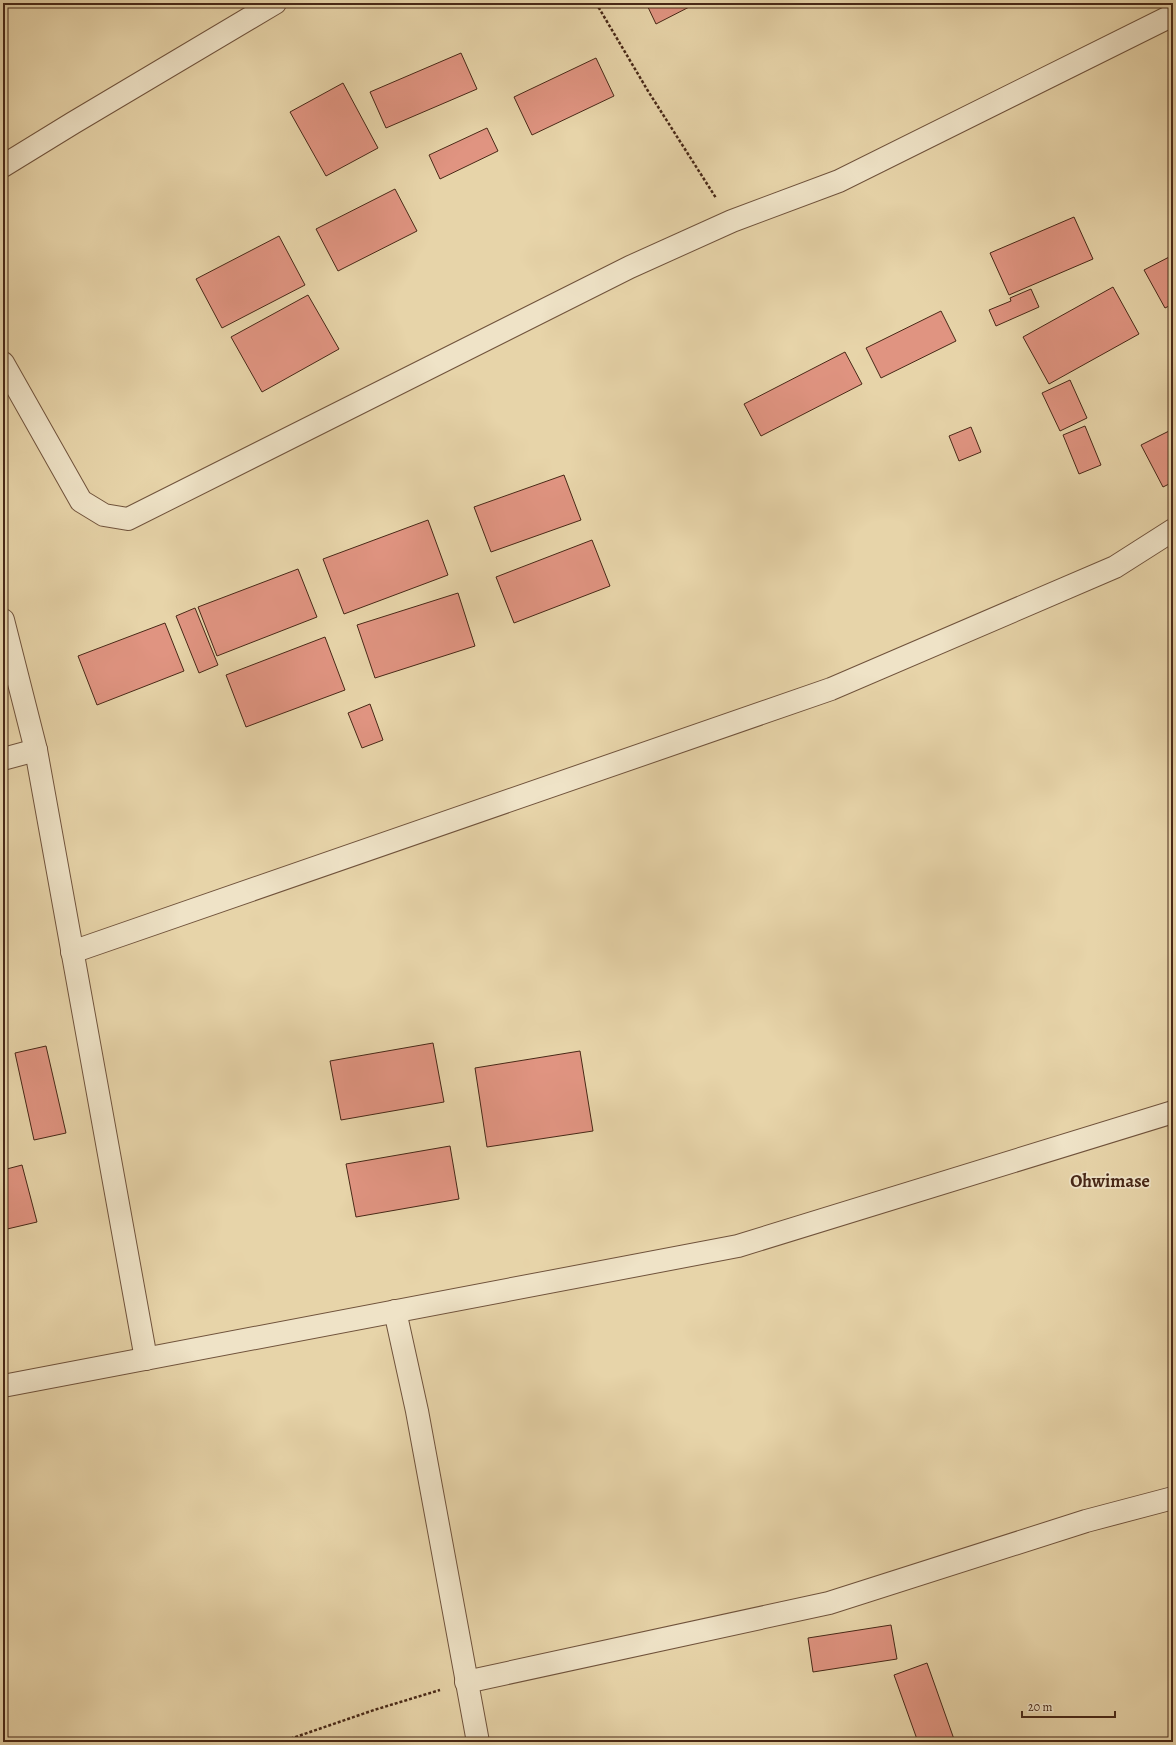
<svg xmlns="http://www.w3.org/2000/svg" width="1176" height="1745" viewBox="0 0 1176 1745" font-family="Alegreya,serif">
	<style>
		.building { fill: #e09481; stroke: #482817 }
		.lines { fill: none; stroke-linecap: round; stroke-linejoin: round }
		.minor-casing { stroke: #70533c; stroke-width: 24 }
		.tertiary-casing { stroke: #70533c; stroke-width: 24 }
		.path { stroke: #482817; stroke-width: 2.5; stroke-dasharray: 3 2; stroke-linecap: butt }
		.minor { stroke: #efe3c7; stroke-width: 22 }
		.tertiary { stroke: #efe3c7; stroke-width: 22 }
		.labels { text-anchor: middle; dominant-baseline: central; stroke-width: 3.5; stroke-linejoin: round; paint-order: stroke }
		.district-label { font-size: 18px; font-weight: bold; fill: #482817; stroke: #efe3c7 }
	</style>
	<rect width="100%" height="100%" fill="#e7d4a9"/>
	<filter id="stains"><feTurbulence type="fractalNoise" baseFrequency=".005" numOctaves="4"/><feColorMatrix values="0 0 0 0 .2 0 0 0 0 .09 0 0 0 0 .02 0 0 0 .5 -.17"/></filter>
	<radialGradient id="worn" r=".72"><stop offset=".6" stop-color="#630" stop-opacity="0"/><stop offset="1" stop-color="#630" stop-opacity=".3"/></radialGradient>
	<g class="building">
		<path d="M646 3H697L656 24Z"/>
		<path d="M461 53 477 89 386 128 370 92Z"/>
		<path d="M596 58 614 96 532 135 514 97Z"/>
		<path d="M343 83 378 148 326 176 290 112Z"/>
		<path d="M487 128 498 151 440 179 429 155Z"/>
		<path d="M395 189 417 231 338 271 316 229Z"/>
		<path d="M1074 217 1093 259 1009 295 990 253Z"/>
		<path d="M279 236 305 285 222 328 196 279Z"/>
		<path d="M1173 255V304L1165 308 1144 270Z"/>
		<path d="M1113 287 1139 334 1049 384 1023 337Z"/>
		<path d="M1031 289 1039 307 996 326 989 310 1011 301 1010 298Z"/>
		<path d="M308 295 339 349 262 392 231 337Z"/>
		<path d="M941 311 956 341 881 378 866 348Z"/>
		<path d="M845 352 862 384 761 436 744 404Z"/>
		<path d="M1070 380 1087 418 1060 431 1042 393Z"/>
		<path d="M1085 426 1101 465 1079 474 1063 435Z"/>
		<path d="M971 427 981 452 959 461 949 436Z"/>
		<path d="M1173 429V482L1163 487 1141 445Z"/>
		<path d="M564 475 581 520 491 552 474 507Z"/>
		<path d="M428 520 448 575 344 614 323 559Z"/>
		<path d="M592 540 610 586 514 623 496 577Z"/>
		<path d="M298 569 317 617 217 656 198 607Z"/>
		<path d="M458 593 475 646 375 678 357 625Z"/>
		<path d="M195 608 218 665 199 673 176 616Z"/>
		<path d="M165 623 184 671 97 705 78 656Z"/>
		<path d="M325 637 345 690 246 727 226 675Z"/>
		<path d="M370 704 383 740 362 748 348 713Z"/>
		<path d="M433 1043 444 1102 341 1120 330 1061Z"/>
		<path d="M46 1046 66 1133 34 1140 15 1053Z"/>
		<path d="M580 1051 593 1131 487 1147 475 1068Z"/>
		<path d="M450 1146 459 1199 356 1217 346 1164Z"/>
		<path d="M22 1165 37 1222 3 1230V1170Z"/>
		<path d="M891 1625 897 1659 813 1672 808 1638Z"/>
		<path d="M927 1663 955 1742H918L894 1675Z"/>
	</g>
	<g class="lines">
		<defs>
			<g id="minor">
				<path d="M3 166 73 123 275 3"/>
				<path d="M3 363 81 501 104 515 128 519 630 267 732 221 839 181 1173 15"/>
				<path d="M3 620 36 750 146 1359"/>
				<path d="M3 759 36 750"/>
				<path d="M72 952 831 689 1115 567 1173 530"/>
				<path d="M395 1311 417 1411 478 1742"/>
				<path d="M466 1682 829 1603 1086 1521 1173 1498"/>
			</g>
			<path id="tertiary" d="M3 1386 738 1246 1173 1112"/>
		</defs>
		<use href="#minor" class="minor-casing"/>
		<use href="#tertiary" class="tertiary-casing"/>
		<g class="path">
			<path d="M596 3 648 91 716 198"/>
			<path d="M281 1742 374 1710 440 1690"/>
		</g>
		<use href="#minor" class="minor"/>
		<use href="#tertiary" class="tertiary"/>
	</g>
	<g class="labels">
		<g class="district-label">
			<text x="1110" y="1181">Ohwimase</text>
		</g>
	</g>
	<rect width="1176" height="1745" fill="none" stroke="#e7d4a9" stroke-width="16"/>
	<rect x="4" y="4" width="1168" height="1737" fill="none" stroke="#482817" stroke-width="2"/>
	<rect x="8" y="8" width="1160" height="1729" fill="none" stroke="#482817"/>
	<path d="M1022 1711v6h93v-6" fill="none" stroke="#482817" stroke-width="2"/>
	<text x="1028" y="1711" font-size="12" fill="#482817" stroke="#efe3c7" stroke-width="3" paint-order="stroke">20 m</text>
	<rect width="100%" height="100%" filter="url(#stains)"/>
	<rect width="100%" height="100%" fill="url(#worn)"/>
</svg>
